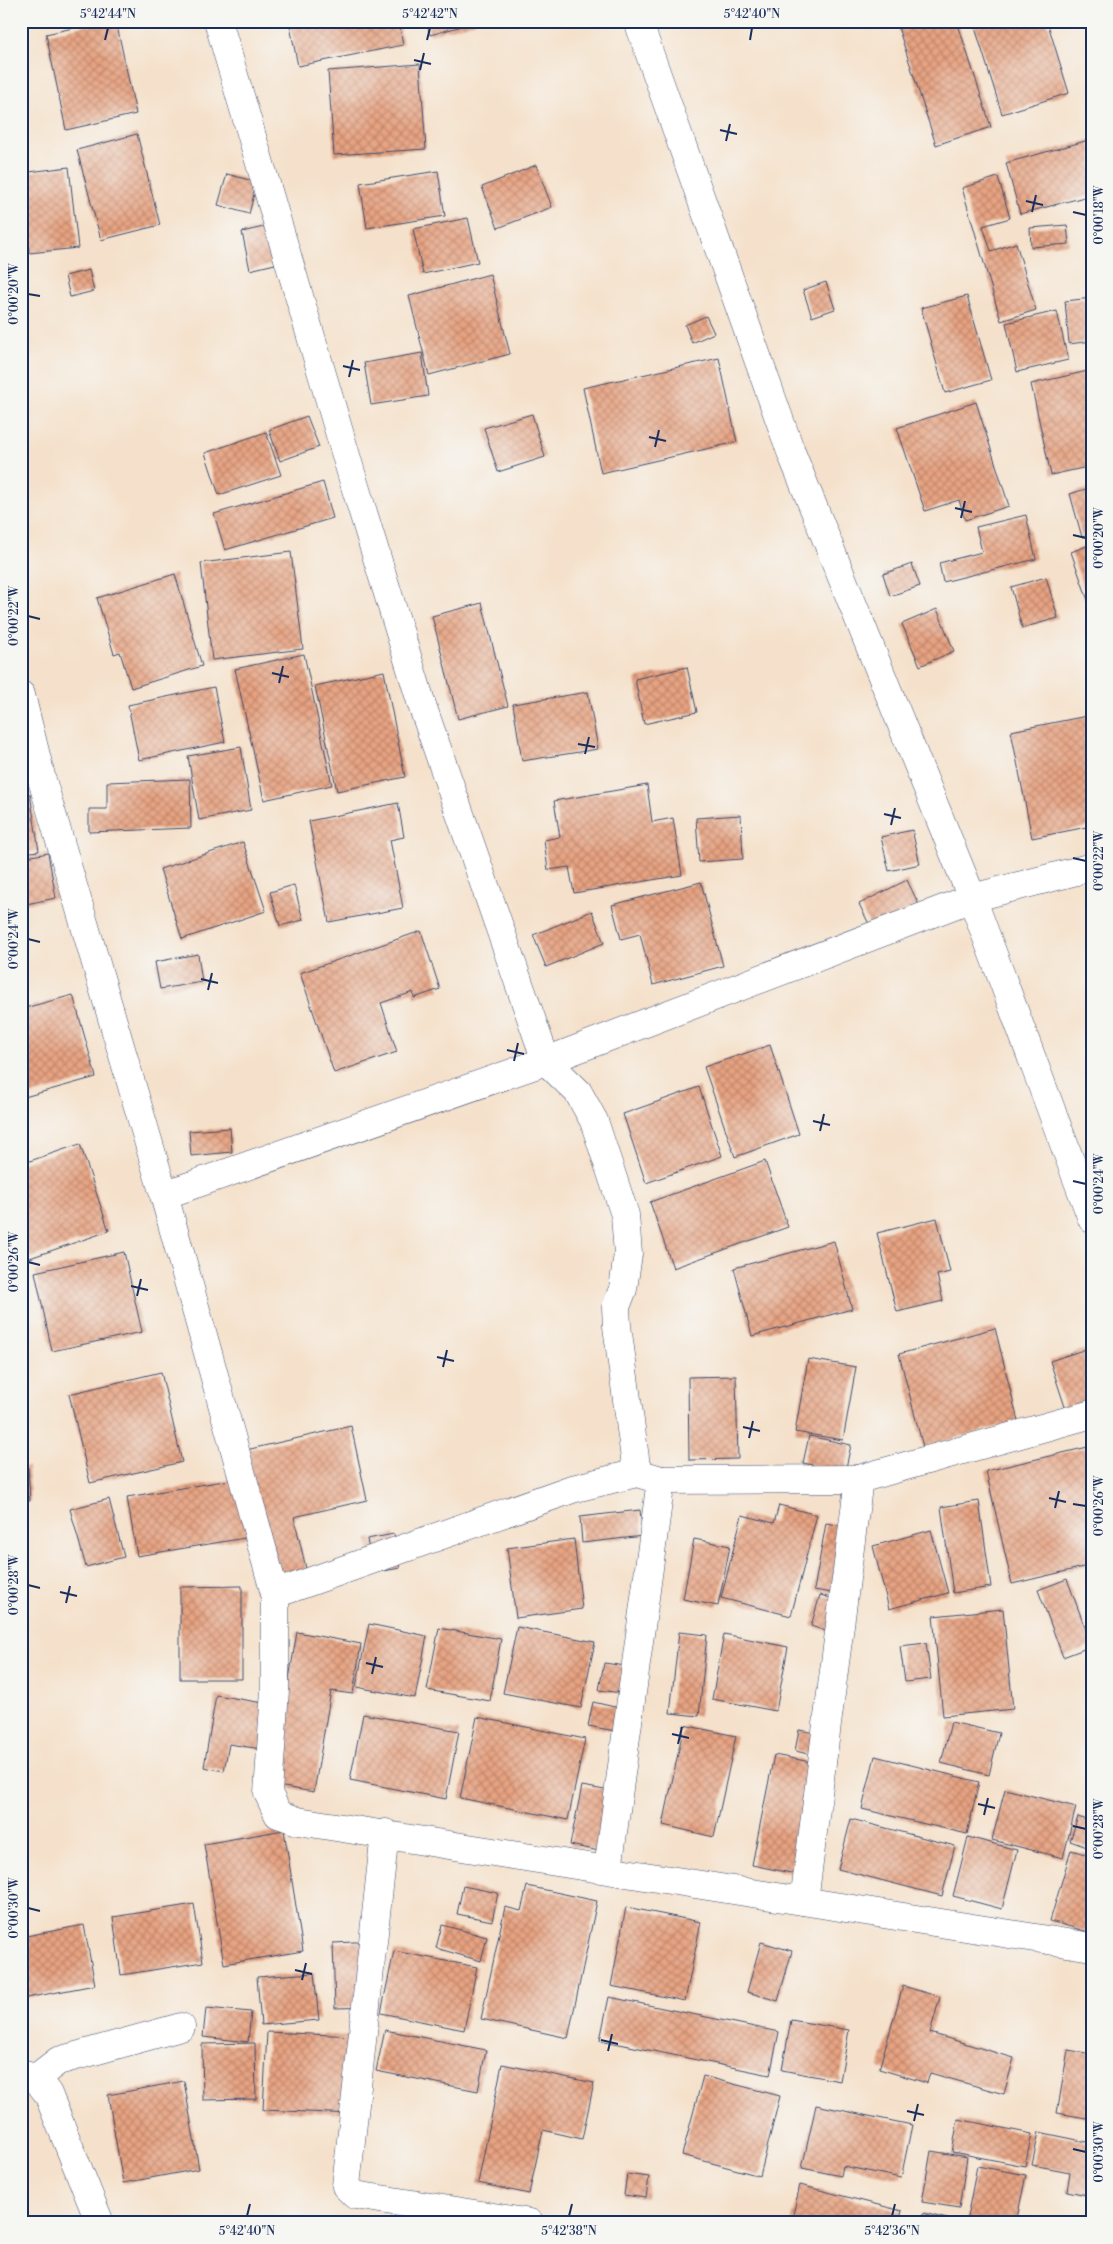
<svg xmlns="http://www.w3.org/2000/svg" width="1113" height="2244" viewBox="0 0 1113 2244" font-family="'Libre Bodoni',serif">
	<style>
		.building { fill: url(#building-cross-hatch) }
		.lines { fill: none; stroke-linecap: round; stroke-linejoin: round }
		.minor-casing { stroke: #3c4a6e; stroke-width: 29 }
		.minor { stroke: #fff; stroke-width: 28 }
		.ticks { fill: none; stroke: #1b2f5e; stroke-width: 2 }
		.neatline { fill: none; stroke: #1b2f5e; stroke-width: 2 }
		.ticks-label { font-size: 12px; text-anchor: middle; fill: #1b2f5e }
	</style>
	<defs>
		<pattern id="building-cross-hatch" width="8" height="8" patternUnits="userSpaceOnUse" patternTransform="scale(1.25)"><rect width="8" height="8" fill="#e8a381"/><path d="M0 0l8 8M0 8l8-8" fill="none" stroke="#bb856d"/></pattern>
	</defs>
	<rect width="100%" height="100%" fill="#f6f6f2"/>
	<filter id="ink" filterUnits="userSpaceOnUse"><feTurbulence type="fractalNoise" baseFrequency=".02" numOctaves="2"/><feDisplacementMap in="SourceGraphic" scale="10" xChannelSelector="R" yChannelSelector="G"/><feConvolveMatrix kernelMatrix="1 2 1 2 8 2 1 2 1" color-interpolation-filters="sRGB"/></filter>
	<filter id="wash" filterUnits="userSpaceOnUse"><feTurbulence type="fractalNoise" baseFrequency=".0096" numOctaves="4" result="noise"/><feDisplacementMap in="SourceGraphic" scale="20" xChannelSelector="R" yChannelSelector="G"/><feGaussianBlur stdDeviation="1.12" result="paint"/><feColorMatrix in="noise" values="0 0 0 0 0 0 0 0 0 0 0 0 0 0 0 0 0 1.4 0 .05"/><feComposite in="paint" operator="in"/></filter>
	<g filter="url(#wash)">
		<rect width="100%" height="100%" fill="#f5e1cb"/>
		<g id="blocks">
			<g class="building">
				<path d="M105 21H116L136 114 66 130 46 34Z"/>
				<path d="M289 21H399L403 45 298 66Z"/>
				<path d="M426 21H476V22L430 35Z"/>
				<path d="M907 21H957L991 127 936 145 897 24Z"/>
				<path d="M973 21H1047L1069 93 1002 114Z"/>
				<path d="M420 64 426 149 334 155 328 71Z"/>
				<path d="M137 134 160 225 101 240 77 150Z"/>
				<path d="M1089 140 1092 152V195L1020 214 1006 163Z"/>
				<path d="M536 165 552 207 498 228 482 187Z"/>
				<path d="M69 167 78 248 29 253 21 173Z"/>
				<path d="M438 171 445 216 367 228 360 183Z"/>
				<path d="M227 174 257 182 249 214 218 205Z"/>
				<path d="M998 177 1010 218 983 226 991 251 1016 243 1036 310 1001 321 962 188Z"/>
				<path d="M468 218 478 262 423 274 413 229Z"/>
				<path d="M1067 225 1069 244 1031 247 1030 228Z"/>
				<path d="M268 226 275 264 250 270 242 232Z"/>
				<path d="M89 270 94 291 70 297 65 276Z"/>
				<path d="M490 274 510 354 429 375 409 296Z"/>
				<path d="M826 282 835 309 812 317 803 290Z"/>
				<path d="M967 296 991 380 945 393 921 308Z"/>
				<path d="M1092 298V341L1069 344 1065 301Z"/>
				<path d="M1057 311 1068 360 1017 372 1006 323Z"/>
				<path d="M706 316 714 333 692 343 685 325Z"/>
				<path d="M422 353 428 396 371 405 364 363Z"/>
				<path d="M719 358 737 442 601 473 583 388Z"/>
				<path d="M1092 370V466L1051 475 1031 384Z"/>
				<path d="M976 402 1009 506 965 520 959 500 925 511 897 428Z"/>
				<path d="M532 414 545 457 498 472 484 428Z"/>
				<path d="M307 416 319 447 280 461 269 430Z"/>
				<path d="M266 432 281 475 219 495 205 453Z"/>
				<path d="M323 482 333 518 225 550 214 514Z"/>
				<path d="M1092 487V534L1082 537 1070 494Z"/>
				<path d="M1026 515 1036 559 943 582 939 563 982 552 976 527Z"/>
				<path d="M1092 544V609H1091L1071 552Z"/>
				<path d="M291 552 303 649 212 660 201 563Z"/>
				<path d="M912 564 920 586 890 596 883 574Z"/>
				<path d="M175 574 202 666 131 688 120 652 114 654 97 598Z"/>
				<path d="M1046 577 1058 618 1022 628 1011 587Z"/>
				<path d="M482 603 508 706 458 719 432 616Z"/>
				<path d="M937 609 954 651 920 666 902 624Z"/>
				<path d="M304 654 332 785 264 800 235 669Z"/>
				<path d="M687 667 697 712 644 724 635 679Z"/>
				<path d="M384 671 405 777 337 791 315 686Z"/>
				<path d="M214 687 225 742 139 760 128 705Z"/>
				<path d="M588 692 598 749 522 761 513 704Z"/>
				<path d="M1092 715V826L1032 838 1011 731Z"/>
				<path d="M241 747 251 810 199 820 188 756Z"/>
				<path d="M190 779 191 828 89 832V809H107V782Z"/>
				<path d="M647 785 652 822 673 818 682 875 574 893 569 867 548 870 544 840 560 837 554 801Z"/>
				<path d="M30 794 39 851 21 853V795Z"/>
				<path d="M398 803 404 837 390 840 403 908 329 922 309 821Z"/>
				<path d="M741 815 743 859 699 862 696 818Z"/>
				<path d="M912 830 920 864 889 871 881 837Z"/>
				<path d="M243 842 266 911 182 939 160 869Z"/>
				<path d="M48 853 56 898 21 905V858Z"/>
				<path d="M907 880 919 905 871 928 859 904Z"/>
				<path d="M701 882 723 966 653 985 640 934 621 939 612 905Z"/>
				<path d="M294 885 303 920 280 926 270 892Z"/>
				<path d="M592 911 604 943 546 967 533 935Z"/>
				<path d="M421 931 440 989 414 998 413 992 381 1003 397 1052 334 1073 300 973Z"/>
				<path d="M198 954 202 982 160 989 155 962Z"/>
				<path d="M73 995 96 1077 21 1098V1009Z"/>
				<path d="M770 1045 799 1134 735 1157 704 1067Z"/>
				<path d="M699 1087 722 1156 646 1183 623 1114Z"/>
				<path d="M1092 1094V1111H1091L1088 1095Z"/>
				<path d="M230 1128 232 1152 191 1156 189 1131Z"/>
				<path d="M80 1144 109 1231 21 1261V1164Z"/>
				<path d="M765 1161 788 1227 673 1268 650 1202Z"/>
				<path d="M937 1218 950 1272 937 1275 943 1301 897 1312 877 1233Z"/>
				<path d="M834 1241 852 1309 752 1336 734 1268Z"/>
				<path d="M124 1252 142 1332 52 1351 35 1272Z"/>
				<path d="M995 1328 1018 1421 923 1447 899 1354Z"/>
				<path d="M1092 1347V1404L1067 1413 1050 1361Z"/>
				<path d="M808 1359 856 1367 843 1440 795 1432Z"/>
				<path d="M161 1372 182 1462 90 1483 69 1394Z"/>
				<path d="M736 1376 738 1459 689 1460 688 1377Z"/>
				<path d="M351 1426 367 1500 294 1517 311 1590 279 1597 246 1450Z"/>
				<path d="M809 1436 851 1445 845 1472 803 1463Z"/>
				<path d="M1092 1446V1565L1012 1584 986 1471Z"/>
				<path d="M21 1467H28L30 1501 21 1502Z"/>
				<path d="M242 1478 251 1537 137 1556 127 1497Z"/>
				<path d="M109 1499 124 1557 86 1567 70 1509Z"/>
				<path d="M979 1501 991 1587 953 1593 941 1507Z"/>
				<path d="M779 1505 817 1515 791 1616 721 1598 742 1515 774 1523Z"/>
				<path d="M640 1510 643 1536 582 1543 580 1517Z"/>
				<path d="M826 1523 849 1527 838 1594 814 1590Z"/>
				<path d="M931 1530 948 1593 889 1609 873 1546Z"/>
				<path d="M394 1534 400 1568 373 1573 367 1539Z"/>
				<path d="M574 1539 582 1609 516 1618 507 1548Z"/>
				<path d="M694 1539 730 1546 718 1606 683 1599Z"/>
				<path d="M1067 1579 1092 1646 1063 1657 1038 1590Z"/>
				<path d="M242 1586V1679H180V1587Z"/>
				<path d="M820 1595 845 1602 835 1634 811 1626Z"/>
				<path d="M1003 1609 1013 1709 943 1716 933 1616Z"/>
				<path d="M369 1624 427 1636 415 1698 356 1687Z"/>
				<path d="M517 1627 595 1642 581 1708 503 1693Z"/>
				<path d="M439 1628 501 1639 490 1701 427 1690Z"/>
				<path d="M297 1632 361 1644 353 1694 331 1691 314 1792 271 1785Z"/>
				<path d="M679 1632 707 1635 699 1716 670 1713Z"/>
				<path d="M724 1634 788 1647 776 1711 712 1699Z"/>
				<path d="M926 1643 931 1679 905 1682 900 1646Z"/>
				<path d="M604 1663 626 1666 621 1693 599 1690Z"/>
				<path d="M216 1695 275 1705 267 1750 229 1744 224 1771 204 1767Z"/>
				<path d="M593 1702 619 1708 615 1731 588 1726Z"/>
				<path d="M363 1714 459 1731 446 1799 350 1780Z"/>
				<path d="M477 1717 585 1739 568 1820 460 1798Z"/>
				<path d="M951 1722 999 1733 989 1775 941 1763Z"/>
				<path d="M684 1725 736 1736 714 1837 663 1825Z"/>
				<path d="M799 1730 836 1737 832 1759 795 1751Z"/>
				<path d="M774 1755 832 1766 810 1877 752 1865Z"/>
				<path d="M875 1756 979 1782 967 1834 862 1809Z"/>
				<path d="M582 1786 616 1792 604 1852 570 1845Z"/>
				<path d="M1005 1789 1076 1807 1063 1858 992 1840Z"/>
				<path d="M1078 1817 1092 1822V1831L1087 1847 1070 1841Z"/>
				<path d="M851 1819 955 1846 942 1896 838 1869Z"/>
				<path d="M284 1830 303 1951 224 1964 204 1844Z"/>
				<path d="M968 1837 1017 1850 1002 1909 953 1896Z"/>
				<path d="M1071 1850 1092 1856 1090 1877 1092 1878V1933L1050 1921Z"/>
				<path d="M463 1886 498 1893 492 1921 457 1914Z"/>
				<path d="M527 1886 597 1901 568 2038 481 2019 505 1907 521 1911Z"/>
				<path d="M194 1904 203 1962 121 1975 113 1917Z"/>
				<path d="M626 1907 701 1922 685 2001 611 1986Z"/>
				<path d="M84 1925 95 1985 21 1999V1937Z"/>
				<path d="M442 1925 487 1937 481 1961 436 1948Z"/>
				<path d="M376 1941 377 2007 335 2008 333 1943Z"/>
				<path d="M761 1942 792 1951 778 2001 747 1992Z"/>
				<path d="M394 1951 477 1967 464 2030 381 2013Z"/>
				<path d="M314 1973 319 2020 261 2025 257 1977Z"/>
				<path d="M903 1986 940 1997 930 2033 1014 2058 1004 2094 930 2073 927 2083 879 2069Z"/>
				<path d="M609 1997 779 2032 770 2075 600 2040Z"/>
				<path d="M206 2008 251 2012 248 2042 203 2037Z"/>
				<path d="M791 2020 849 2030 840 2081 782 2070Z"/>
				<path d="M385 2030 486 2050 478 2091 376 2071Z"/>
				<path d="M267 2032 354 2036 351 2114 263 2110Z"/>
				<path d="M255 2043 256 2099 203 2100 202 2044Z"/>
				<path d="M1068 2050 1092 2054V2119L1057 2113Z"/>
				<path d="M502 2064 594 2083 582 2139 543 2130 529 2194 478 2183Z"/>
				<path d="M703 2076 780 2096 760 2176 682 2155Z"/>
				<path d="M184 2081 199 2169 123 2183 108 2095Z"/>
				<path d="M816 2105 912 2125 901 2178 843 2166 841 2176 802 2168Z"/>
				<path d="M958 2119 1032 2134 1025 2166 952 2152Z"/>
				<path d="M1039 2132 1092 2143V2196L1067 2191 1070 2172 1032 2165Z"/>
				<path d="M931 2151 967 2157 959 2208 922 2202Z"/>
				<path d="M977 2166 1026 2175 1016 2223H966Z"/>
				<path d="M627 2174 649 2177 646 2198 624 2195Z"/>
				<path d="M800 2185 902 2211 899 2223H791Z"/>
				<path d="M923 2213 959 2222V2223H921Z"/>
			</g>
		</g>
	</g>
	<g filter="url(#ink)">
		<use href="#blocks" fill-opacity="0" stroke="#3c4a6e" stroke-width="1"/>
		<g class="lines">
			<defs>
				<g id="minor">
					<path d="M218 21 355 486 422 705 546 1061 578 1092 594 1121 625 1215 628 1254 623 1289 616 1307 617 1326 637 1473"/>
					<path d="M638 21 791 452 972 898 1092 1219"/>
					<path d="M21 695 42 780 164 1195 546 1061 972 898 1092 867"/>
					<path d="M164 1195 275 1594V1690L268 1793 278 1814 298 1821 1092 1947"/>
					<path d="M661 1480 859 1479"/>
					<path d="M275 1594 572 1489 637 1473 661 1480 608 1869"/>
					<path d="M385 1833 346 2186 355 2195 530 2223"/>
					<path d="M804 1901 859 1479 1092 1414"/>
					<path d="M21 2074 36 2078 48 2094 100 2223"/>
					<path d="M36 2078 58 2061 181 2027"/>
				</g>
			</defs>
			<use href="#minor" class="minor-casing"/>
			<use href="#minor" class="minor"/>
		</g>
	</g>
	<path class="ticks" d="M105 40 108 28M427 40 430 28M750 40 752 28M414 60 431 64M420 70 424 53M720 130 737 134M726 141 730 124M1026 201 1043 205M1032 212 1036 195M1073 212 1086 215M28 294 40 296M343 366 360 370M349 377 353 360M649 437 666 441M655 447 659 430M955 508 972 512M961 518 965 501M1073 535 1086 538M28 616 40 619M272 673 289 677M279 683 283 666M578 744 595 747M585 754 589 737M884 814 901 818M891 825 895 808M1073 858 1086 861M28 939 40 942M201 979 218 983M208 990 212 973M507 1050 524 1054M514 1061 518 1043M813 1121 830 1125M820 1131 824 1114M1073 1181 1086 1184M28 1262 40 1265M131 1286 148 1290M137 1296 141 1279M437 1357 454 1361M443 1367 447 1350M743 1427 760 1431M749 1438 753 1421M1049 1498 1066 1502M1073 1504 1086 1506M1055 1508 1059 1491M28 1585 40 1588M60 1592 77 1596M66 1603 70 1586M366 1663 383 1667M372 1674 376 1657M672 1734 689 1738M678 1744 682 1727M978 1804 995 1808M984 1815 988 1798M1073 1826 1086 1829M28 1908 40 1911M295 1970 312 1974M302 1980 306 1963M601 2040 618 2044M608 2051 612 2034M907 2111 924 2115M914 2121 918 2104M1073 2149 1086 2152M247 2216 250 2204M569 2216 572 2204M892 2216 895 2204"/>
	<rect width="1113" height="2244" fill="none" stroke="#f6f6f2" stroke-width="55"/>
	<rect x="28" y="28" width="1058" height="2188" class="neatline"/>
	<g class="ticks-label">
		<text x="108" y="18">5°42'44"N</text>
		<text x="430" y="18">5°42'42"N</text>
		<text x="752" y="18">5°42'40"N</text>
		<text transform="translate(1099 215) rotate(-90)" y="4">0°00'18"W</text>
		<text transform="translate(14 294) rotate(-90)" y="4">0°00'20"W</text>
		<text transform="translate(1099 538) rotate(-90)" y="4">0°00'20"W</text>
		<text transform="translate(14 616) rotate(-90)" y="4">0°00'22"W</text>
		<text transform="translate(1099 861) rotate(-90)" y="4">0°00'22"W</text>
		<text transform="translate(14 939) rotate(-90)" y="4">0°00'24"W</text>
		<text transform="translate(1099 1184) rotate(-90)" y="4">0°00'24"W</text>
		<text transform="translate(14 1262) rotate(-90)" y="4">0°00'26"W</text>
		<text transform="translate(1099 1506) rotate(-90)" y="4">0°00'26"W</text>
		<text transform="translate(14 1585) rotate(-90)" y="4">0°00'28"W</text>
		<text transform="translate(1099 1829) rotate(-90)" y="4">0°00'28"W</text>
		<text transform="translate(14 1908) rotate(-90)" y="4">0°00'30"W</text>
		<text transform="translate(1099 2152) rotate(-90)" y="4">0°00'30"W</text>
		<text x="247" y="2235">5°42'40"N</text>
		<text x="569" y="2235">5°42'38"N</text>
		<text x="892" y="2235">5°42'36"N</text>
	</g>
</svg>
